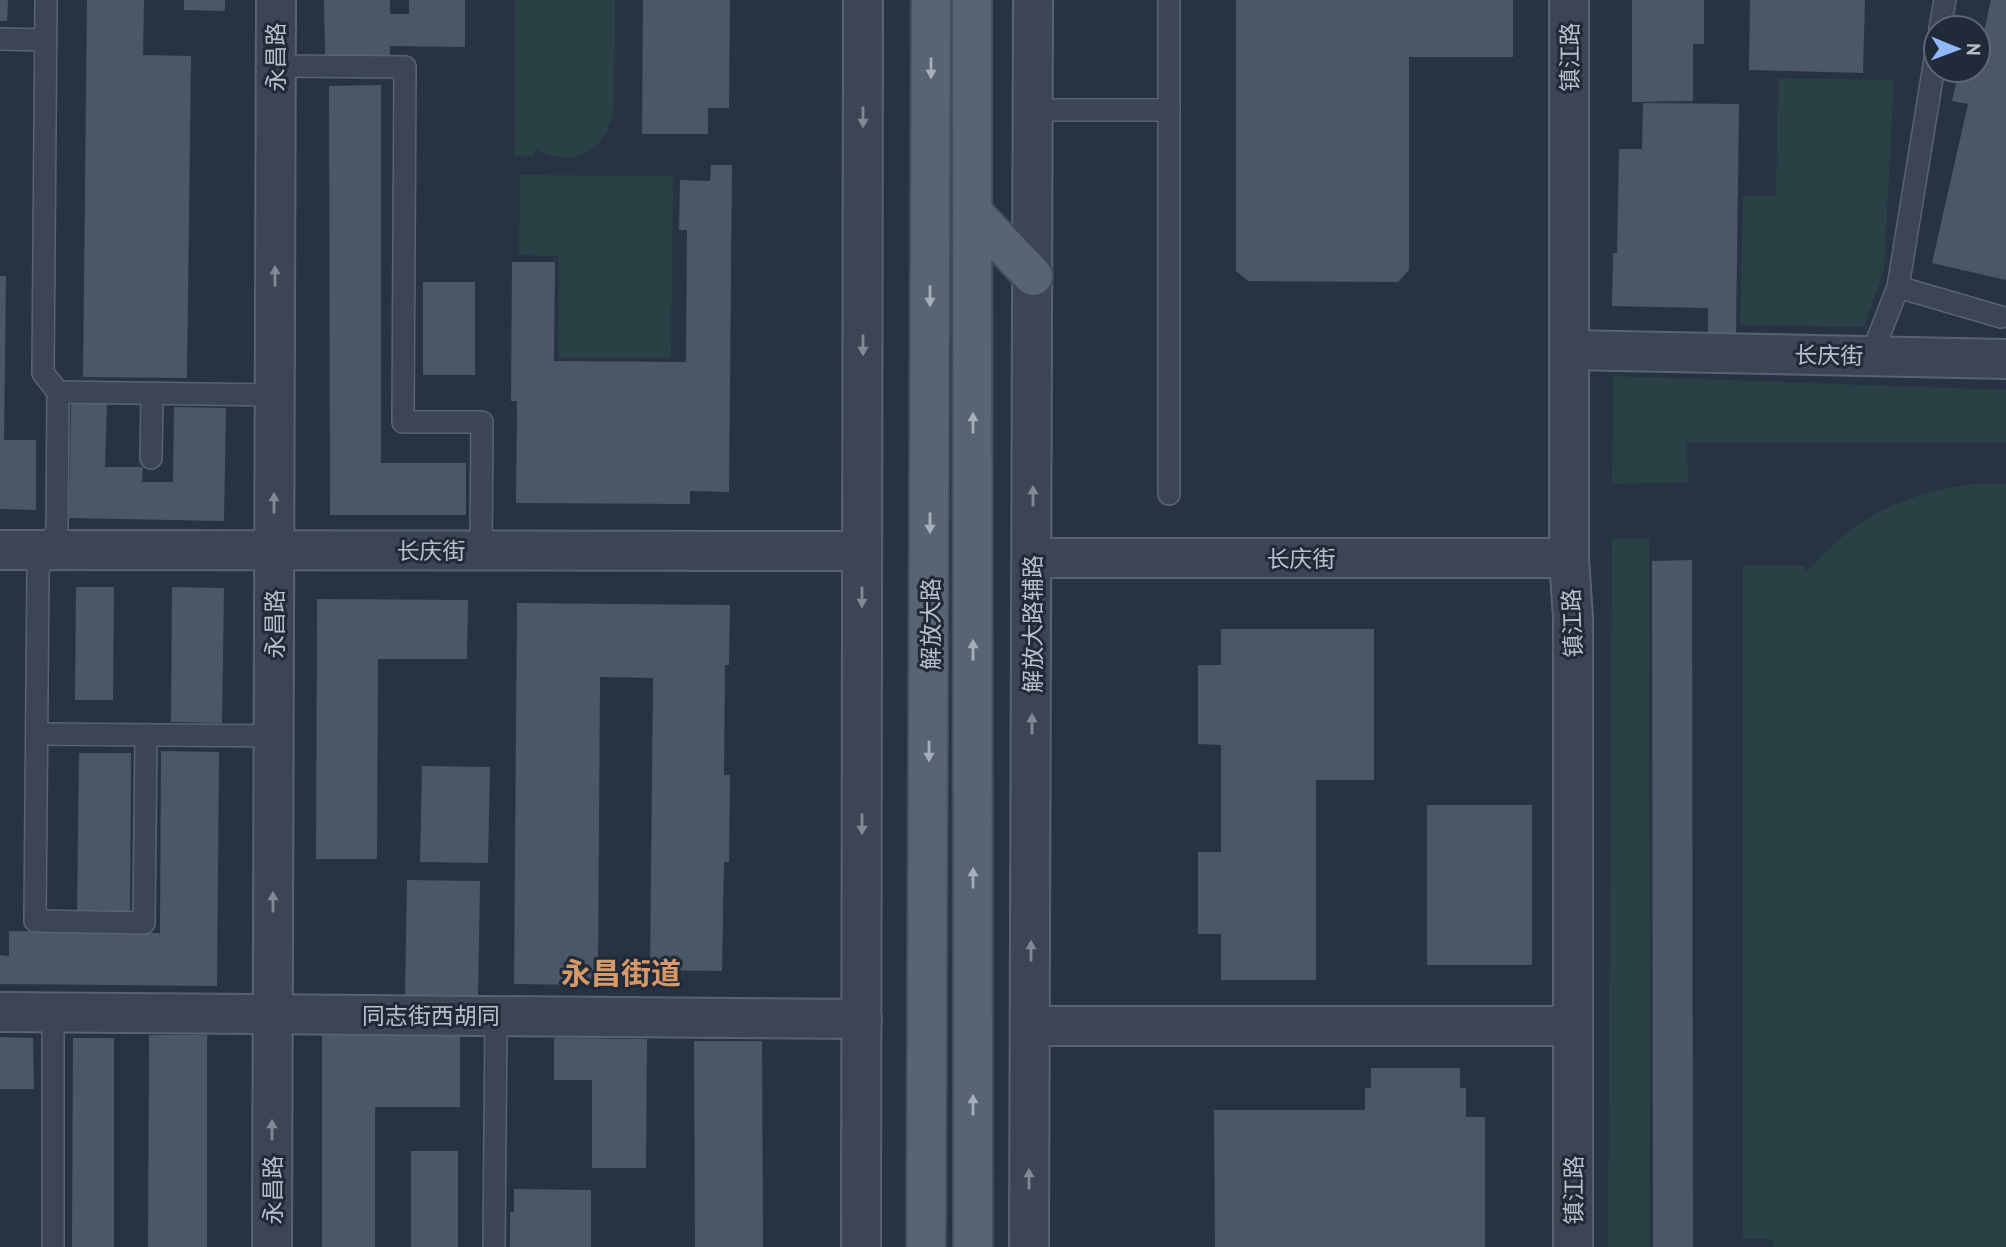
<svg xmlns="http://www.w3.org/2000/svg" width="2006" height="1247" viewBox="0 0 2006 1247" font-family="'PT Sans','Noto Sans SC',sans-serif">
	<style>
		.green { fill: #294144 }
		.building { fill: #4b5769 }
		.lines { fill: none; stroke-linecap: round; stroke-linejoin: round }
		.service-casing { stroke: #596370; stroke-width: 24 }
		.minor-casing { stroke: #596370; stroke-width: 42 }
		.tertiary-casing { stroke: #596370; stroke-width: 42 }
		.primary-casing { stroke: #454e5c; stroke-width: 42 }
		.service { stroke: #3b4553; stroke-width: 21 }
		.minor { stroke: #3b4553; stroke-width: 38 }
		.tertiary { stroke: #3b4553; stroke-width: 38 }
		.primary { stroke: #596473; stroke-width: 38 }
		.oneway { fill: #a5aeba }
		.oneway2 { fill: #808996 }
		.labels { text-anchor: middle; dominant-baseline: central; stroke-width: 6; stroke-linejoin: round; paint-order: stroke }
		.street-label { font-size: 23px; fill: #b8c0cc; stroke: #202a38 }
		.district-label { font-size: 30px; font-weight: bold; fill: #d89968; stroke: #202a38 }
	</style>
	<rect width="100%" height="100%" fill="#273343"/>
	<g class="green">
		<path d="M515 0H615L614 108C607 152 575 169 535 149L534 157 514 156Z"/>
		<path d="M1778 78 1894 80 1884 269 1864 327 1740 325 1743 196H1776Z"/>
		<path d="M520 175 673 176 671 358H558L559 256 519 255Z"/>
		<path d="M1613 376 2006 390V442H1687L1688 482 1612 484Z"/>
		<path d="M1972 484H2006V1247H1774L1771 1239H1743V566H1804L1805 574C1850 519 1902 494 1972 484Z"/>
		<path d="M1612 538 1649 539 1650 1247H1608Z"/>
	</g>
	<g class="building">
		<path d="M0 0H8L7 21H0Z"/>
		<path d="M87 0H144L143 55 191 56 187 378 83 377Z"/>
		<path d="M184 0H225V11L184 10Z"/>
		<path d="M324 0H390V14H409V0H465V47L390 46V56H325Z"/>
		<path d="M643 0H730L729 108H708V134H642Z"/>
		<path d="M1236 0H1513V57H1409V270L1398 282 1248 281 1236 271Z"/>
		<path d="M1632 0H1704V44H1693V101L1632 102Z"/>
		<path d="M1750 0H1865L1863 73 1749 70Z"/>
		<path d="M1991 0H2006V280L1932 263 1968 104 1952 101 1959 70H1978V49H1980Z"/>
		<path d="M381 85V463H466V515H330L329 86Z"/>
		<path d="M1643 103 1739 104 1736 334H1708V308L1612 306 1613 253H1617L1619 149H1642Z"/>
		<path d="M711 165H732L729 492 690 491V504L516 503 517 401H511L512 262H555L554 361 686 362 687 230H679L680 180 710 181Z"/>
		<path d="M0 276H6L4 440H36V510L0 509Z"/>
		<rect x="423" y="282" width="52" height="93"/>
		<path d="M71 401 107 402 105 467H143L142 482H173L174 407 226 408 224 521 69 518Z"/>
		<path d="M1692 560 1693 1247H1653L1652 561Z"/>
		<path d="M76 587H114L113 700H75Z"/>
		<path d="M172 587 224 588 222 723 171 722Z"/>
		<path d="M317 599 468 600 467 659H378L377 859H316Z"/>
		<path d="M517 603 730 605 729 665H725L724 775H730L729 862H724L722 971 650 970 653 678 600 677 598 976 585 985 514 984Z"/>
		<path d="M1221 629H1374V780H1316V980H1221V934H1198V852H1221V745L1198 744V665H1221Z"/>
		<path d="M161 751 219 752 217 986 0 984V955L9 956V931L160 933Z"/>
		<path d="M79 753H131L130 914 77 913Z"/>
		<path d="M422 766 490 767 488 863 420 862Z"/>
		<rect x="1427" y="805" width="105" height="160"/>
		<path d="M407 880 480 881 478 999 405 997Z"/>
		<path d="M149 1035H207V1247H148Z"/>
		<path d="M322 1035 460 1036V1107H375V1247H322Z"/>
		<path d="M0 1037 33 1038 34 1089H0Z"/>
		<path d="M73 1038H114V1247H72Z"/>
		<path d="M554 1038 647 1039 646 1168H592V1080H554Z"/>
		<path d="M694 1041H762L763 1247H695Z"/>
		<path d="M1371 1068H1460V1088H1466V1117H1485V1247H1215L1214 1110H1365V1088H1371Z"/>
		<rect x="411" y="1151" width="47" height="96"/>
		<path d="M514 1189 591 1190V1247H510V1212H514Z"/>
	</g>
	<g class="lines">
		<defs>
			<g id="service">
				<path d="M46 0 43 373 58 392 57 529 38 570 35 921 144 923 146 735"/>
				<path d="M1169 0V494"/>
				<path d="M1940 28 1945 0"/>
				<path d="M0 39 46 40"/>
				<path d="M275 66 405 67 403 422H482L481 550"/>
				<path d="M1033 110H1169"/>
				<path d="M1898 287 2001 317"/>
				<path d="M1871 356 1898 287 1936 53"/>
				<path d="M58 392 274 395"/>
				<path d="M151 458 152 394"/>
				<path d="M37 734 273 736"/>
				<path d="M53 1247V1013"/>
				<path d="M494 1247 496 1016"/>
			</g>
			<g id="minor">
				<path d="M1569 350 2006 359"/>
				<path d="M1033 558H1569"/>
				<path d="M0 1012 862 1019"/>
				<path d="M1030 1026H1573"/>
			</g>
			<g id="tertiary">
				<path d="M1569 0V558L1573 618V1247"/>
				<path d="M0 550 862 551"/>
				<path d="M272 1247 276 0"/>
				<path d="M861 1247 863 0"/>
				<path d="M1029 1247 1033 0"/>
			</g>
			<g id="primary">
				<path d="M972 0 973 1247"/>
				<path d="M973 213 1033 276"/>
				<path d="M926 1247 931 0"/>
			</g>
		</defs>
		<use href="#service" class="service-casing"/>
		<use href="#minor" class="minor-casing"/>
		<use href="#tertiary" class="tertiary-casing"/>
		<use href="#primary" class="primary-casing"/>
		<use href="#service" class="service"/>
		<use href="#minor" class="minor"/>
		<use href="#tertiary" class="tertiary"/>
		<use href="#primary" class="primary"/>
	</g>
	<defs><path id="oneway-solid" d="M-6-.8H1V-3.2L6.5 0L1 3.2V.8H-6Z" transform="scale(1.75)"/></defs>
	<g class="oneway">
		<use href="#oneway-solid" transform="translate(931 68) rotate(90)"/>
		<use href="#oneway-solid" transform="translate(930 296) rotate(90)"/>
		<use href="#oneway-solid" transform="translate(973 423) rotate(-90)"/>
		<use href="#oneway-solid" transform="translate(930 523) rotate(90)"/>
		<use href="#oneway-solid" transform="translate(973 650) rotate(-90)"/>
		<use href="#oneway-solid" transform="translate(929 751) rotate(90)"/>
		<use href="#oneway-solid" transform="translate(973 878) rotate(-90)"/>
		<use href="#oneway-solid" transform="translate(973 1105) rotate(-90)"/>
	</g>
	<g class="oneway2">
		<use href="#oneway-solid" transform="translate(863 117) rotate(90)"/>
		<use href="#oneway-solid" transform="translate(275 276) rotate(-90)"/>
		<use href="#oneway-solid" transform="translate(863 345) rotate(90)"/>
		<use href="#oneway-solid" transform="translate(1033 496) rotate(-90)"/>
		<use href="#oneway-solid" transform="translate(274 503) rotate(-90)"/>
		<use href="#oneway-solid" transform="translate(862 597) rotate(90)"/>
		<use href="#oneway-solid" transform="translate(1032 724) rotate(-90)"/>
		<use href="#oneway-solid" transform="translate(862 824) rotate(90)"/>
		<use href="#oneway-solid" transform="translate(273 902) rotate(-90)"/>
		<use href="#oneway-solid" transform="translate(1031 951) rotate(-90)"/>
		<use href="#oneway-solid" transform="translate(272 1130) rotate(-90)"/>
		<use href="#oneway-solid" transform="translate(1029 1179) rotate(-90)"/>
	</g>
	<g class="labels">
		<g class="street-label">
			<text transform="translate(275 57) rotate(-90)">永昌路</text>
			<text transform="translate(1569 57) rotate(-90)">镇江路</text>
			<text transform="translate(1829 355) rotate(1)">长庆街</text>
			<text x="431" y="550">长庆街</text>
			<text x="1301" y="558">长庆街</text>
			<text transform="translate(1572 623) rotate(-92)">镇江路</text>
			<text transform="translate(274 624) rotate(-90)">永昌路</text>
			<text transform="translate(930 624) rotate(-90)">解放大路</text>
			<text transform="translate(1032 624) rotate(-90)">解放大路辅路</text>
			<text x="431" y="1015">同志街西胡同</text>
			<text transform="translate(272 1190) rotate(-90)">永昌路</text>
			<text transform="translate(1573 1190) rotate(-90)">镇江路</text>
		</g>
		<g class="district-label">
			<text x="621" y="972">永昌街道</text>
		</g>
	</g>
	<g transform="translate(1957 49) rotate(91)"><circle r="33" fill="#202a38" stroke="#5d6673" stroke-width="2"/>
	<path d="M0-5L12 26L0 18L-12 26Z" fill="#90b8fa"/>
	<text y="-10" font-size="19" font-weight="bold" text-anchor="middle" fill="#b8c0cc">N</text>
	</g>
</svg>
